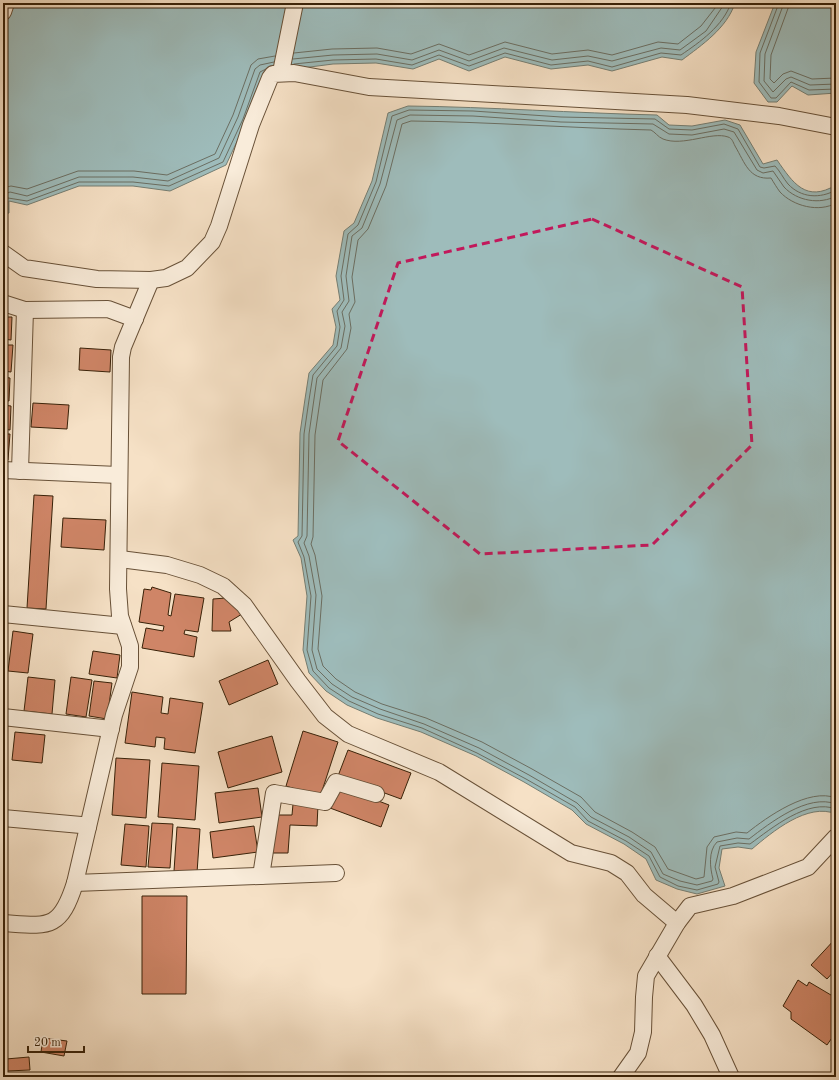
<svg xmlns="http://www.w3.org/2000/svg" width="839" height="1080" viewBox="0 0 839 1080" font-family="'Old Standard TT',serif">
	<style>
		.water { fill: #9ebcbb; stroke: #757e73 }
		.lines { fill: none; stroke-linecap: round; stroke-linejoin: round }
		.shore { stroke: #6b6e62; stroke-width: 1 }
		.building { fill: #cf8567; stroke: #382108 }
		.street-casing { stroke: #685138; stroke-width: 18 }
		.street { stroke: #f9ecda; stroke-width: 16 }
		.marked { fill: none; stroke: #c2185b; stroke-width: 3; stroke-dasharray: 8 5; stroke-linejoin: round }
	</style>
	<rect width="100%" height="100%" fill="#f6e1c6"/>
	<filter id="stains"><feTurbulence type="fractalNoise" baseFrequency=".005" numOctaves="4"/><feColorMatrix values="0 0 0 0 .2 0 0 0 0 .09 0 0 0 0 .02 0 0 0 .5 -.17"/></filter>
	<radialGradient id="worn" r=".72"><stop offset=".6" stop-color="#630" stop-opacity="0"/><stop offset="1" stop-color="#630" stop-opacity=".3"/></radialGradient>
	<g class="water">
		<path d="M3 3H735C727 28 702 45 682 60L662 57 612 71 588 65 551 69 505 57 469 71 439 59 413 69 376 63 333 64 264 73 247 120 226 165 170 191 133 186H79L27 205 9 201V213L3 214Z"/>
		<path d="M775 3H836V93L808 95 792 86 777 102H768L754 83 756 52Z"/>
		<path d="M408 106C491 107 574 113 657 115L669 125 692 126 725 120 740 125 763 164 777 160C793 183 806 203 836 185V814C808 802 772 832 752 849L738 847 722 849 719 868 725 886 697 894 677 889 656 880 646 859 624 844 586 824 572 810 524 782 476 756 421 732 377 718 347 705 326 691 309 673 303 650 307 596 301 558 293 540 298 536 300 433 305 399 309 373 333 345 336 327 332 309 340 300 336 276 344 231 354 223 372 181 388 113Z"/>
	</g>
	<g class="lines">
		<g class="shore">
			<path d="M779 3 760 53 759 82 771 98H776L791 82 809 90 836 89"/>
			<path d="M784 3 765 54 764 81 773 92 786 79 791 77 810 85 836 84"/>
			<path d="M790 3 771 55 770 79 774 83 783 74 791 71 812 79 836 78"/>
			<path d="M294 53 332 49 377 48 411 54 439 44 469 55 505 42 552 54 588 50 612 55 658 42 678 44 701 26 719 3"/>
			<path d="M293 59 333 55 377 54 412 60 439 50 469 61 504 48 552 60 588 56 612 61 661 48 680 50 706 31 725 3"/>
			<path d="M294 64 333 60 376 59 412 65 439 55 469 66 505 53 551 65 588 61 612 67 661 53 681 55C700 42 723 26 731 3"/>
			<path d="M3 188 11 186 27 189 78 171H134L167 175 215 154 233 115 251 65 258 59 275 56"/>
			<path d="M836 190C820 199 801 198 788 184 783 178 780 171 775 166L764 168 760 167 738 129 724 124 692 130 669 129 655 119 561 117 473 111 409 110 392 116 376 182 358 225 348 234 341 276 344 300 337 311 340 327 337 346 313 375 309 400 304 434 302 536 298 542 304 557 311 596 307 650 313 671 329 688 349 701 378 714 422 728 477 753 526 779 575 807 588 821 626 841 649 856 660 877 678 886 697 890 718 884 719 882 715 867 720 846 738 843 750 844C772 828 808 798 836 809"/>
			<path d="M3 195 10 192 27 196 79 177H133L168 181 219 158 238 117 255 69 260 65 274 62"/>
			<path d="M836 196C820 205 797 201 784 187 780 182 777 176 773 171L763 173 757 170 734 132 724 129 692 135 669 134 653 124 561 122 473 116 410 115 397 120 380 184 362 228 352 236 346 276 349 301 342 312 345 326 341 348 317 378 309 434 307 536 304 543 309 556 316 595 312 650 317 669 332 684 352 697 380 709 424 724 479 748 529 775 577 803 591 817 629 837 651 852 663 874 680 881 697 885 712 881 713 879C710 868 708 851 717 842L737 838 749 839C770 823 808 793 836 804"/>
			<path d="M836 203C819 213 793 206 780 192 777 188 774 183 771 178 749 180 745 163 735 146 733 142 732 138 728 137 712 131 683 147 663 139 658 137 655 132 651 130 571 128 491 122 411 121L402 124 386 186 368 229 358 240 352 277 355 302 349 314 351 328 347 349 323 380 315 435 313 537 311 544 315 555 322 596 318 649 323 666 336 679 355 692 382 704 426 718 482 742 532 769 581 797 595 812 632 832 655 847 668 869 696 879 704 877 707 847 714 837 736 832 747 833C767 817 809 787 836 798"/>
			<path d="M3 210 5 201 8 198 27 201 79 182H133L169 186 223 162 243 119 260 72 266 69"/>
		</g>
	</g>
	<g class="building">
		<path d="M3 317H12L11 340 3 339Z"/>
		<path d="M3 345H13L11 372 3 371Z"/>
		<path d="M80 348 111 350 110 372 79 370Z"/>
		<path d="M3 377 10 378 9 401 3 400Z"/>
		<path d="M33 403 69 405 67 429 31 427Z"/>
		<path d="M3 405 11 406 10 430 3 429Z"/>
		<path d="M3 434H10L8 460 3 459Z"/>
		<path d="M34 495 53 496 46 609 27 608Z"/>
		<path d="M63 518 106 520 104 550 61 547Z"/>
		<path d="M152 587 171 593 168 615 171 616 175 594 204 598 198 632 185 630 184 634 197 637 194 657 142 648 146 628 163 631 164 626 139 622 144 589 151 590Z"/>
		<path d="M226 598 242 614 229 622 231 631H212L213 599Z"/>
		<path d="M13 631 33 634 28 673 8 671Z"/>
		<path d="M93 651 120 655 117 678 89 674Z"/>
		<path d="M268 660 278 684 229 705 219 681Z"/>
		<path d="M28 677 55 680 52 714 24 711Z"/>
		<path d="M71 677 92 680 86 717 66 714Z"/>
		<path d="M94 681 112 683 107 719 89 716Z"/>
		<path d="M132 692 163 697 161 713 168 714 170 698 203 703 195 753 164 749 165 738 156 737 155 747 125 743Z"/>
		<path d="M303 731 338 742 320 797 286 786Z"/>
		<path d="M15 732 45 735 42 763 12 760Z"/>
		<path d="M272 736 282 772 228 788 218 752Z"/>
		<path d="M348 750 411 773 401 799 338 776Z"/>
		<path d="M116 758 150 760 146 818 112 815Z"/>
		<path d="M162 763 199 766 195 820 158 817Z"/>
		<path d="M339 786 389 805 381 827 330 808Z"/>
		<path d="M258 788 262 817 219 823 215 793Z"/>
		<path d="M293 804 318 805 317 826 290 825 288 853H272L271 815H292Z"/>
		<path d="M152 823 173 824 170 868 148 867Z"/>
		<path d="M125 824 149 826 146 867 121 865Z"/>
		<path d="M254 826 258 852 213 858 210 832Z"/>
		<path d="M177 827 200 829 197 873 174 871Z"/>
		<path d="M142 896H187L186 994H142Z"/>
		<path d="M836 938V969L827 979 811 965Z"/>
		<path d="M798 980 807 986 809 982 836 998V1032L827 1045 791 1019V1012L783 1006Z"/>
		<path d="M43 1038 67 1041 64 1056 41 1052Z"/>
		<path d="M29 1057 30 1070 7 1071 6 1059Z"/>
	</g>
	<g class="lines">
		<defs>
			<g id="street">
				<path d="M3 12 6 3"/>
				<path d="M281 72 295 3"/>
				<path d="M3 253 24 268 97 279 151 280 166 278 187 268 212 242 219 226 251 125 270 78 273 74 294 73 369 87 687 105 779 116 836 127"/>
				<path d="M3 303 25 310 108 309 135 319"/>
				<path d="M3 470 118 475"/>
				<path d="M20 471 25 310"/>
				<path d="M120 559 167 565 200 575 223 586 244 605 298 681 325 716 348 734 439 772 571 853 611 863 627 873 644 895 677 923"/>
				<path d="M3 614 123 626"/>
				<path d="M3 717 111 729"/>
				<path d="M3 818 81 825 88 827"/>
				<path d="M261 876 274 793 325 802 336 782 376 794"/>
				<path d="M75 883 336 873"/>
				<path d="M3 923C48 926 60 931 75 883L114 715 130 667V646L120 616 118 589 121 357 123 347 151 280"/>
				<path d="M657 956 694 1005 712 1035 731 1077"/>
				<path d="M621 1077 638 1053 643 1032 644 997 646 976 677 923 690 906 733 896 808 867 836 837"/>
			</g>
		</defs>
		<use href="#street" class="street-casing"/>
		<use href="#street" class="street"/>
	</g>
	<path class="marked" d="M592 219 742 287 752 445 652 545 480 554 338 441 398 263Z"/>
	<rect width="839" height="1080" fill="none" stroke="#f6e1c6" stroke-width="16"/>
	<rect x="4" y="4" width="831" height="1072" fill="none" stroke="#382108" stroke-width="2"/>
	<rect x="8" y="8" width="823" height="1064" fill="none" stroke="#382108"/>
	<path d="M28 1046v6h56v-6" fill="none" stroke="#382108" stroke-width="2"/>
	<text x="34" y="1046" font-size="12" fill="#382108" stroke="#f9ecda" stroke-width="3" paint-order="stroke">20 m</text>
	<rect width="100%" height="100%" filter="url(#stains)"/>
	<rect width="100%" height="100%" fill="url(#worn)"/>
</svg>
